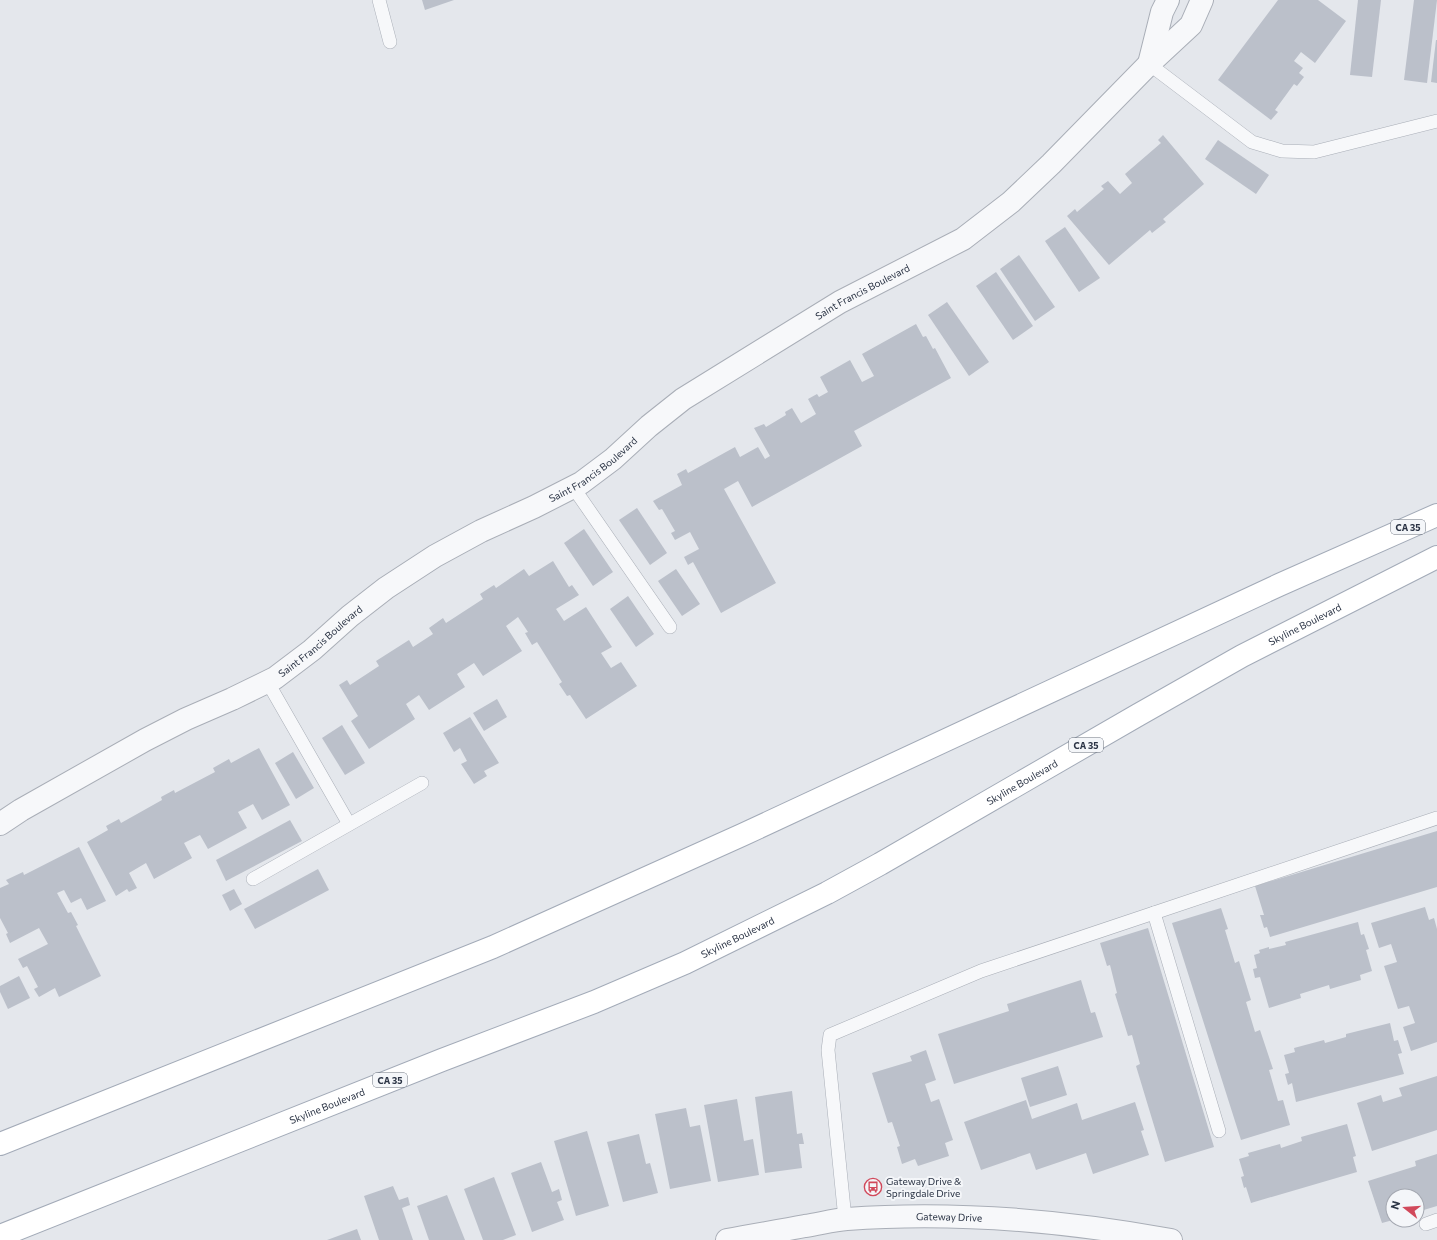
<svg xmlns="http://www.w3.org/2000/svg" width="1437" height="1240" viewBox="0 0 1437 1240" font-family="Commissioner,sans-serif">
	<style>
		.building { fill: #bbc0ca }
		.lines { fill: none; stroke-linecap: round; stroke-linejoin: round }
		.service-casing { stroke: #a9aeb7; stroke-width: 14 }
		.minor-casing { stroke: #a9aeb7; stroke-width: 24 }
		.tertiary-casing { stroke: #a9aeb7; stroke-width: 24 }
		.primary-casing { stroke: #a3abb8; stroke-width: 24 }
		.service { stroke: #f7f8fa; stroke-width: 13 }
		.minor { stroke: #f7f8fa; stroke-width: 22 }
		.tertiary { stroke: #f7f8fa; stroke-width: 22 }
		.primary { stroke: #fff; stroke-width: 22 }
		.labels { text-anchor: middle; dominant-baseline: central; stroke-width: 4; stroke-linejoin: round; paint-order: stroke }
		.shield { fill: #f4f6f9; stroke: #676e7b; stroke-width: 1 }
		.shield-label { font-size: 9px; font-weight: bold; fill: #2b3445 }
		.street-label { font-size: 10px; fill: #2b3445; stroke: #f4f6f9 }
		.poi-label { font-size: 10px; fill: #2b3445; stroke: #f4f6f9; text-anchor: start }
	</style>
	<rect width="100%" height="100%" fill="#e4e7ec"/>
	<g class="building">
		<path d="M422 0H454L425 10Z"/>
		<path d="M1278 0H1318L1346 21 1315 63 1301 52 1294 61 1303 68 1299 73 1304 77 1297 86 1294 84 1275 110 1278 112 1271 120 1218 80Z"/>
		<path d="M1358 0H1381L1372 77 1350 75Z"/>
		<path d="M1414 0H1437L1427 83 1404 80Z"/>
		<path d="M1436 40H1437V83L1431 82Z"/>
		<path d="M1163 135 1204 184 1163 219 1166 222 1152 233 1150 230 1109 265 1067 216 1075 209 1077 212 1104 189 1101 186 1108 181 1120 194 1132 183 1125 174 1161 143 1158 140Z"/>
		<path d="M1218 140 1269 175 1256 194 1205 159Z"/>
		<path d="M1065 227 1100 278 1079 292 1045 241Z"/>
		<path d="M1019 255 1055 307 1035 321 1000 269Z"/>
		<path d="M996 272 1033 326 1013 340 976 286Z"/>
		<path d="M947 302 989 362 969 376 928 315Z"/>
		<path d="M916 324 923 337 926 336 933 349 935 348 951 378 854 431 862 446 752 507 738 481 724 489 776 583 721 613 693 562 688 565 684 557 699 549 690 532 675 540 671 533 675 531 662 509 659 510 653 501 682 485 677 474 686 469 688 473 735 447 740 457 758 447 765 459 770 456 754 428 764 424 766 427 786 415 785 412 792 408 801 423 816 414 808 399 817 394 819 397 828 392 820 377 850 360 862 382 874 376 862 354Z"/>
		<path d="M637 508 667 553 650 565 619 520Z"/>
		<path d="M584 529 613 572 593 586 564 543Z"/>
		<path d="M553 561 569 587 572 585 579 595 556 609 564 621 586 607 612 647 601 653 611 668 621 662 637 686 586 719 570 695 567 696 559 684 562 682 537 642 532 645 525 633 528 632 518 617 506 626 522 651 483 676 474 663 457 674 465 687 429 710 419 695 406 704 415 719 369 749 351 721 358 716 339 685 347 680 350 685 379 666 376 661 409 640 413 647 433 634 429 628 443 618 446 623 483 599 480 594 494 585 496 588 524 569 529 576Z"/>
		<path d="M676 569 700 604 682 616 658 581Z"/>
		<path d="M628 596 654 634 636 647 610 609Z"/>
		<path d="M497 699 507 717 484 731 473 713Z"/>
		<path d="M470 717 499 763 484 771 487 776 474 784 461 764 467 761 460 748 454 752 443 733Z"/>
		<path d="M342 725 365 763 345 775 322 738Z"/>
		<path d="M259 748 290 805 262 820 253 804 238 812 247 828 208 849 200 835 184 843 192 858 154 879 146 863 129 873 137 888 129 892 127 889 116 896 87 842 108 830 106 826 119 819 121 823 162 800 161 797 174 790 175 793 215 772 213 768 229 759 231 763Z"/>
		<path d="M293 752 314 788 296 799 275 763Z"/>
		<path d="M290 820 302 841 226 881 216 860Z"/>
		<path d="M1437 831V887L1270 937 1267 927 1264 928 1260 915H1264L1255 886Z"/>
		<path d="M79 847 106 901 87 910 81 898 71 903 64 890 57 893 68 913 71 912 78 925 76 926 101 976 59 997 55 988 39 997 34 989 38 987 27 966 23 968 18 959 48 944 39 928 10 943 6 934 8 933 0 918V888L9 884 6 880 23 872 24 875Z"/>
		<path d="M318 869 329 890 255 929 244 909Z"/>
		<path d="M234 889 242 904 230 911 222 895Z"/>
		<path d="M1425 907 1429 920 1434 918 1437 929V1042L1411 1051 1403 1027 1415 1023 1409 1006 1398 1009 1384 966 1397 962 1391 944 1379 948 1371 923Z"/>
		<path d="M1221 908 1228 929 1225 930 1235 963 1239 961 1251 1000 1246 1002 1255 1032 1260 1030 1273 1069 1269 1070 1278 1101 1283 1100 1290 1125 1241 1140 1172 923Z"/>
		<path d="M1358 922 1361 935 1364 934 1369 949 1366 950 1372 971 1360 975 1361 980 1330 989 1329 985 1300 994 1301 998 1269 1008 1260 977 1255 978 1253 969 1257 968 1254 955 1260 953 1259 950 1269 947V949L1286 945 1285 942Z"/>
		<path d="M1148 928 1214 1147 1165 1162 1136 1066 1140 1064 1132 1035 1128 1036 1115 994 1117 993 1110 965 1107 966 1100 943Z"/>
		<path d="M19 976 30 998 8 1009 0 992V986Z"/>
		<path d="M1081 980 1091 1013 1095 1012 1103 1037 954 1084 938 1034 1009 1011 1007 1004Z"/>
		<path d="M1390 1023 1394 1041 1398 1040 1402 1053 1398 1054 1404 1074 1296 1102 1292 1083 1288 1085 1285 1074 1289 1073 1284 1055 1295 1052 1294 1048 1324 1040 1325 1043 1346 1037V1034Z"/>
		<path d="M926 1050 936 1080 925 1084 931 1102 939 1099 953 1140 945 1143 949 1156 918 1166 915 1159 902 1164 897 1147 900 1146 892 1122 888 1123 872 1073 912 1061 910 1056Z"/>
		<path d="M1058 1066 1067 1095 1030 1107 1021 1078Z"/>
		<path d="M1437 1076V1130L1372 1151 1357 1103 1381 1095 1383 1102 1402 1096 1399 1088Z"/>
		<path d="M792 1091 797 1134 802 1133 804 1144H799L802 1168 765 1173 755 1097Z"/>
		<path d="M737 1099 744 1141 753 1139 759 1175 718 1182 704 1105Z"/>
		<path d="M1026 1100 1032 1119 1077 1103 1082 1120 1135 1102 1144 1130 1141 1131 1149 1155 1093 1174 1086 1153 1036 1170 1030 1153 981 1170 964 1122Z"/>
		<path d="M686 1108 690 1127 700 1125 711 1181 670 1189 655 1114Z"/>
		<path d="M1347 1124 1356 1156 1353 1157 1357 1172 1251 1203 1246 1187 1244 1188 1241 1177 1244 1176 1239 1159 1249 1156 1248 1153 1280 1144 1281 1148 1302 1141 1301 1137Z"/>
		<path d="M587 1131 609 1206 576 1216 554 1141Z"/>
		<path d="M639 1134 646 1164 650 1163 658 1193 623 1202 607 1142Z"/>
		<path d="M1437 1154V1206L1417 1212V1196H1393V1220L1382 1223 1368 1181 1416 1166 1415 1161Z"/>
		<path d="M541 1162 552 1192 559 1189 562 1200 557 1202 564 1220 532 1232 511 1173Z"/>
		<path d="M494 1177 516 1235 503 1240H483L464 1189Z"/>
		<path d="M393 1186 399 1200 408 1197 410 1205 402 1208 413 1240H379L364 1196Z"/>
		<path d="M447 1195 465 1240H429L417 1206Z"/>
		<path d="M357 1229 361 1240H327Z"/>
	</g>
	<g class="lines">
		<defs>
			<g id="service">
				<path d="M379 0 390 42"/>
				<path d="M1149 64 1252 142 1282 151 1314 152 1437 121"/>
				<path d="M573 487 670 627"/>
				<path d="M267 681 349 824"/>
				<path d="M253 879 422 783"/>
				<path d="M1154 913 1219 1131"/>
				<path d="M845 1219 828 1050 830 1035 981 971 1437 818"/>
				<path d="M1426 1224 1437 1220"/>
			</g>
			<g id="minor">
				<path d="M1149 64 1162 12 1168 0"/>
				<path id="s1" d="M0 824 21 810 145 740 186 719 232 699 275 678 312 650 350 616 386 588 435 556 481 531 534 507 581 483 613 459 649 426 683 399 840 302 963 239 1011 202 1051 164 1149 64 1191 25 1202 0"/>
			</g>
			<g id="tertiary">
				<path id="s2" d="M727 1240C753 1235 779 1231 805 1226 819 1224 833 1220 847 1219 953 1211 1066 1221 1171 1240"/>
			</g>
			<g id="primary">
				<path d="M0 1144 493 947 742 835 1279 585 1437 515"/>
				<path id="s3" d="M0 1236 442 1060 594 1002 685 963 827 893 880 864 1138 715 1242 656 1437 557"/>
			</g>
		</defs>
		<use href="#service" class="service-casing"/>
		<use href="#minor" class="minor-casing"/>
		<use href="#tertiary" class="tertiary-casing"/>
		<use href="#primary" class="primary-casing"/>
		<use href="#service" class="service"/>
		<use href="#minor" class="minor"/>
		<use href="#tertiary" class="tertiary"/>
		<use href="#primary" class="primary"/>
	</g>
	<defs>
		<symbol id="bus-ring" viewBox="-11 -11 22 22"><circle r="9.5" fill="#f4f6f9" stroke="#d1495b" stroke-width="1.5"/><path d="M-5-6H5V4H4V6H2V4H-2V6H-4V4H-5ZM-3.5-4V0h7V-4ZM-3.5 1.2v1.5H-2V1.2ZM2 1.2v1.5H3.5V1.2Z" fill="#d1495b"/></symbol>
	</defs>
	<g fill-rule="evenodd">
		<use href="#bus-ring" x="863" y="1177" width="20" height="20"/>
	</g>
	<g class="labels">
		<g class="shield">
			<rect x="1391" y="520" width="34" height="14" rx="3"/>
			<rect x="1069" y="738" width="34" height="14" rx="3"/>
			<rect x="373" y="1073" width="34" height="14" rx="3"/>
		</g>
		<g class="shield-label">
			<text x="1408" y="527">CA 35</text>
			<text x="1086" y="745">CA 35</text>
			<text x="390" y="1080">CA 35</text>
		</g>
		<g class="street-label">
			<text stroke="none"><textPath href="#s1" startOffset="1018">Saint Francis Boulevard</textPath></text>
			<text stroke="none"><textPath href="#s1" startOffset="694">Saint Francis Boulevard</textPath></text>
			<text stroke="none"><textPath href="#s3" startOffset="1444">Skyline Boulevard</textPath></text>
			<text stroke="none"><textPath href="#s1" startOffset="370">Saint Francis Boulevard</textPath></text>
			<text stroke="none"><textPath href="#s3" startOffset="1120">Skyline Boulevard</textPath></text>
			<text stroke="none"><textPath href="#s3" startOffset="796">Skyline Boulevard</textPath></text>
			<text stroke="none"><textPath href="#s3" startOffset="352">Skyline Boulevard</textPath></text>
			<text stroke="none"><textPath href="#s2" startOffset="224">Gateway Drive</textPath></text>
		</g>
		<g class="poi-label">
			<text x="886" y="1181">Gateway Drive &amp;<tspan x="886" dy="12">Springdale Drive</tspan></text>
		</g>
	</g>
	<g transform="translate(1405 1208) rotate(287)"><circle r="19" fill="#f4f6f9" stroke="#a4a8b1"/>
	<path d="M0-3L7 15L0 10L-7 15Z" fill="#d1495b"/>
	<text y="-6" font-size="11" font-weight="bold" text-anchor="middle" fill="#2b3445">N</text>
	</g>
</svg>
